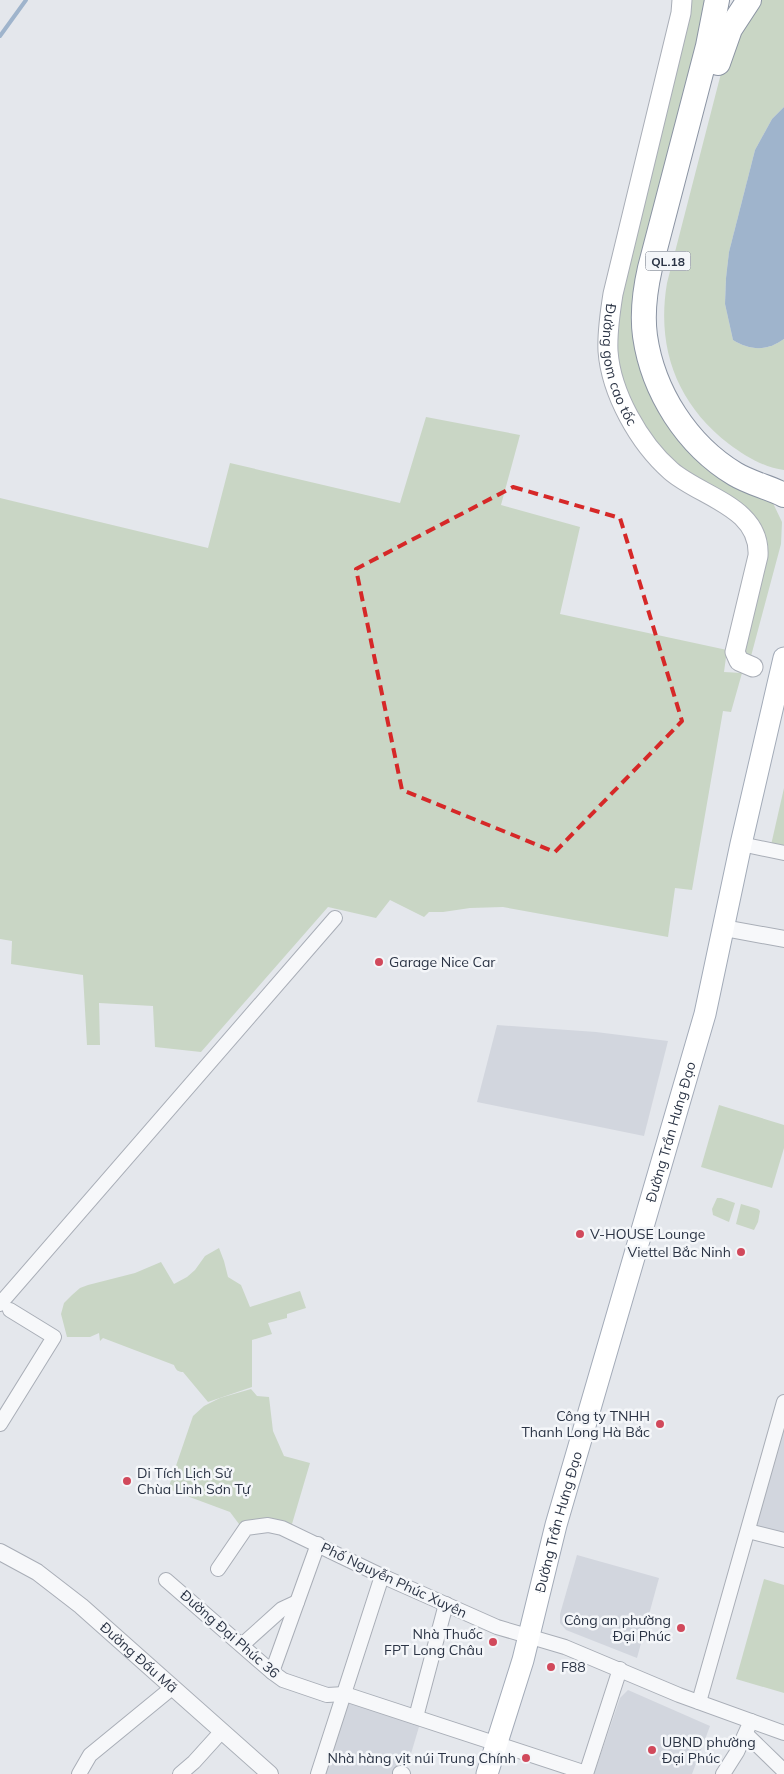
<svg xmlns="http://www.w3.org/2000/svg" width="784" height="1774" viewBox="0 0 784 1774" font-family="Mulish,sans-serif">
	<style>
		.built { fill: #d2d6de }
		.green { fill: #c9d6c5 }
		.water { fill: #9fb4cc }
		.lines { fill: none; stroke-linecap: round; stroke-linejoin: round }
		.stream { stroke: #9fb4cc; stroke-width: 4 }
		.minor-casing { stroke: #a9aeb7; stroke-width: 16 }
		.tertiary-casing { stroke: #a9aeb7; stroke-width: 18 }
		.secondary-casing { stroke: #a9aeb7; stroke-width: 21 }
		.primary-casing { stroke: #a3abb8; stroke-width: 23 }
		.motorway-casing { stroke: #8b94a3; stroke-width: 26 }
		.minor { stroke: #f7f8fa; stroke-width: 14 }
		.tertiary { stroke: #f7f8fa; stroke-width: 16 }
		.secondary { stroke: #fff; stroke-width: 19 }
		.primary { stroke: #fff; stroke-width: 21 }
		.motorway { stroke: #fff; stroke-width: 24 }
		.marked { fill: none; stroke: #d62828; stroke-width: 4; stroke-dasharray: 10 6; stroke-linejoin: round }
		.poi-dot { fill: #d1495b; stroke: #f4f6f9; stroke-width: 2 }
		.labels { text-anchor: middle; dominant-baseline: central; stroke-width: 5; stroke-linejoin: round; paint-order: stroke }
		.shield { fill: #f4f6f9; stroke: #676e7b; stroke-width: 1 }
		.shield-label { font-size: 12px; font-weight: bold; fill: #2b3445 }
		.street-label { font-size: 14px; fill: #2b3445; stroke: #f4f6f9 }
		.poi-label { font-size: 14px; fill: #2b3445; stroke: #f4f6f9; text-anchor: start }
	</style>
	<rect width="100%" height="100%" fill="#e4e7ec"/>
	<g class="built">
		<path d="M497 1025 596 1032 668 1041 644 1136 477 1102Z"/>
		<path d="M784 1426V1534L755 1526Z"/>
		<path d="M577 1555 659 1578 637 1658 566 1630 560 1623V1614Z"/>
		<path d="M628 1690 710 1726 692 1774H594L620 1698Z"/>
		<path d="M348 1698 421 1720 405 1774H323Z"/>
	</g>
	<g class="green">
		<path d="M687 0H710L652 238 651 382 772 501 782 522 781 544 750 660 743 653 764 547 694 476 667 456 654 442 629 401 616 358 615 318Z"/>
		<path d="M754 0H784V107L772 119 755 150 729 252 726 278 725 304 733 340C751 351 767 351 784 339V470C765 468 745 456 729 444 677 404 656 348 667 283L726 54Z"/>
		<path d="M426 417 520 435 501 505 580 527 560 614 727 650 724 672 742 673 731 712 723 711 692 890 675 888 668 937 503 907 470 908 443 912H429L424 917 390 900 376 918 328 907 201 1052 155 1047 153 1006 99 1003 100 1045H87L83 975 11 964 12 941 0 939V498L208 548 230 463 400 503Z"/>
		<path d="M784 788V848L771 845Z"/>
		<path d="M719 1105 784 1125V1148L772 1188 701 1167Z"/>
		<path d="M717 1198H721L735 1203 729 1222 713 1215 712 1209Z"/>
		<path d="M741 1204 758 1209 760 1211 758 1222 754 1230 736 1224Z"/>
		<path d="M219 1248 224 1261 228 1277 241 1285 250 1307 300 1291 306 1308 287 1314V1318L268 1323 272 1334 252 1340V1387L208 1402 183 1372C178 1372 176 1370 174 1365L103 1338 100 1341 99 1333 90 1337H67L61 1314 64 1303 72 1295 80 1288 88 1285 135 1273 161 1262 174 1284 187 1277 195 1270 205 1256Z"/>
		<path d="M251 1389 257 1396 269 1397 273 1431 284 1456 310 1463 292 1524 267 1518 243 1525 239 1524 230 1512 168 1489 193 1416 204 1406 220 1398Z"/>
		<path d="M764 1579 784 1585V1693L736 1679Z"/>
	</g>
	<path class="water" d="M784 107V339C767 351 751 351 733 340L725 304 726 278 729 252 755 150 772 119Z"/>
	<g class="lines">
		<path class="stream" d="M0 36 26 0"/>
		<defs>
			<g id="minor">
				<path d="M741 844 784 853"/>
				<path d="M0 1304 335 918"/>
				<path d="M0 1424 54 1337 10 1310"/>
				<path d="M748 1531 784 1540"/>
				<path d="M218 1569 246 1528 268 1525 282 1528 382 1576 497 1627 565 1647 679 1695 784 1733"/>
				<path d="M166 1580 272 1672 283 1680 327 1695 345 1694 586 1773"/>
				<path d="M242 1645 282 1609 297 1602"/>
				<path d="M272 1672 318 1544"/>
				<path d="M699 1702 784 1402"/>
				<path d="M416 1717 446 1604"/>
				<path d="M746 1734 784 1771"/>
				<path d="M400 1773 403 1774"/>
				<path d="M79 1774 90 1755 173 1687"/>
				<path d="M180 1774 194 1762 222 1731"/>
				<path d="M318 1774 382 1576"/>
				<path d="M586 1774 620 1669"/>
				<path d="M723 1774 737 1752 751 1721"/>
			</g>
			<g id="tertiary">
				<path d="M724 928 784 939"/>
				<path id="s1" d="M0 1552 37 1572 81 1606 270 1774"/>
			</g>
			<g id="secondary">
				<path id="s2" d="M682 0 681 13 613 294C610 313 607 332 608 351 611 393 639 443 671 471 701 497 761 507 758 556L735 652 739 661 753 667"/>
			</g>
			<g id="primary">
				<path id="s3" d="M487 1774 523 1660 556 1525 705 1014 741 844 784 658"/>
			</g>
			<g id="motorway">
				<path d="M717 0 708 46 650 268C645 290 642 314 645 336 653 392 687 445 735 474 750 483 768 487 784 495"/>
				<path d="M718 63 730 29 749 0"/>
			</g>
		</defs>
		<use href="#minor" class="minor-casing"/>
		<use href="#tertiary" class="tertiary-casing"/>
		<use href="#secondary" class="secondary-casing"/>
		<use href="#primary" class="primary-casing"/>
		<use href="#motorway" class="motorway-casing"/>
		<use href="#minor" class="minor"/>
		<use href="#tertiary" class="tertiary"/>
		<use href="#secondary" class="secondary"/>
		<use href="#primary" class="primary"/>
		<use href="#motorway" class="motorway"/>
	</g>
	<path class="marked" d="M513 487 620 518 682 721 555 852 402 790 356 569Z"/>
	<g class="poi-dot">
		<circle cx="379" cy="962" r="5"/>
		<circle cx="580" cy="1234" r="5"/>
		<circle cx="741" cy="1252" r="5"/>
		<circle cx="660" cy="1424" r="5"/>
		<circle cx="127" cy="1481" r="5"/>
		<circle cx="681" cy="1628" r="5"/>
		<circle cx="493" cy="1642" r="5"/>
		<circle cx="551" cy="1667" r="5"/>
		<circle cx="652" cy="1750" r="5"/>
		<circle cx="526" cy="1758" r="5"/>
	</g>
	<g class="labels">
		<rect class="shield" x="645.5" y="251.5" width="45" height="19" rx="4"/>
		<g class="shield-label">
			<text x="668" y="261">QL.18</text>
		</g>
		<g class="street-label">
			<text stroke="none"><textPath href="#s2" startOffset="375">Đường gom cao tốc</textPath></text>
			<text stroke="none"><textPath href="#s3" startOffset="668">Đường Trần Hưng Đạo</textPath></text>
			<text stroke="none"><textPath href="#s3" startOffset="262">Đường Trần Hưng Đạo</textPath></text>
			<text transform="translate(394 1580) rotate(25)">Phố Nguyễn Phúc Xuyên</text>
			<text transform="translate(230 1634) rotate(41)">Đường Đại Phúc 36</text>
			<text stroke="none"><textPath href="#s1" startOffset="175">Đường Đấu Mã</textPath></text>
		</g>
		<g class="poi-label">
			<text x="389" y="962">Garage Nice Car</text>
			<text x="590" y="1234">V-HOUSE Lounge</text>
			<text x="731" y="1252" text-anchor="end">Viettel Bắc Ninh</text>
			<text x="650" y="1416" text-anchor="end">Công ty TNHH<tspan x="650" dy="16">Thanh Long Hà Bắc</tspan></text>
			<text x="137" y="1473">Di Tích Lịch Sử<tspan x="137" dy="16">Chùa Linh Sơn Tự</tspan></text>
			<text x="671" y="1620" text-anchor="end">Công an phường<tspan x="671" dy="16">Đại Phúc</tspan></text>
			<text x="483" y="1634" text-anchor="end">Nhà Thuốc<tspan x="483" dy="16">FPT Long Châu</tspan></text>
			<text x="561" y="1667">F88</text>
			<text x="662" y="1742">UBND phường<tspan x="662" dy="16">Đại Phúc</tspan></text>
			<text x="516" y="1758" text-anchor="end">Nhà hàng vịt núi Trung Chính</text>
		</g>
	</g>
</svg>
